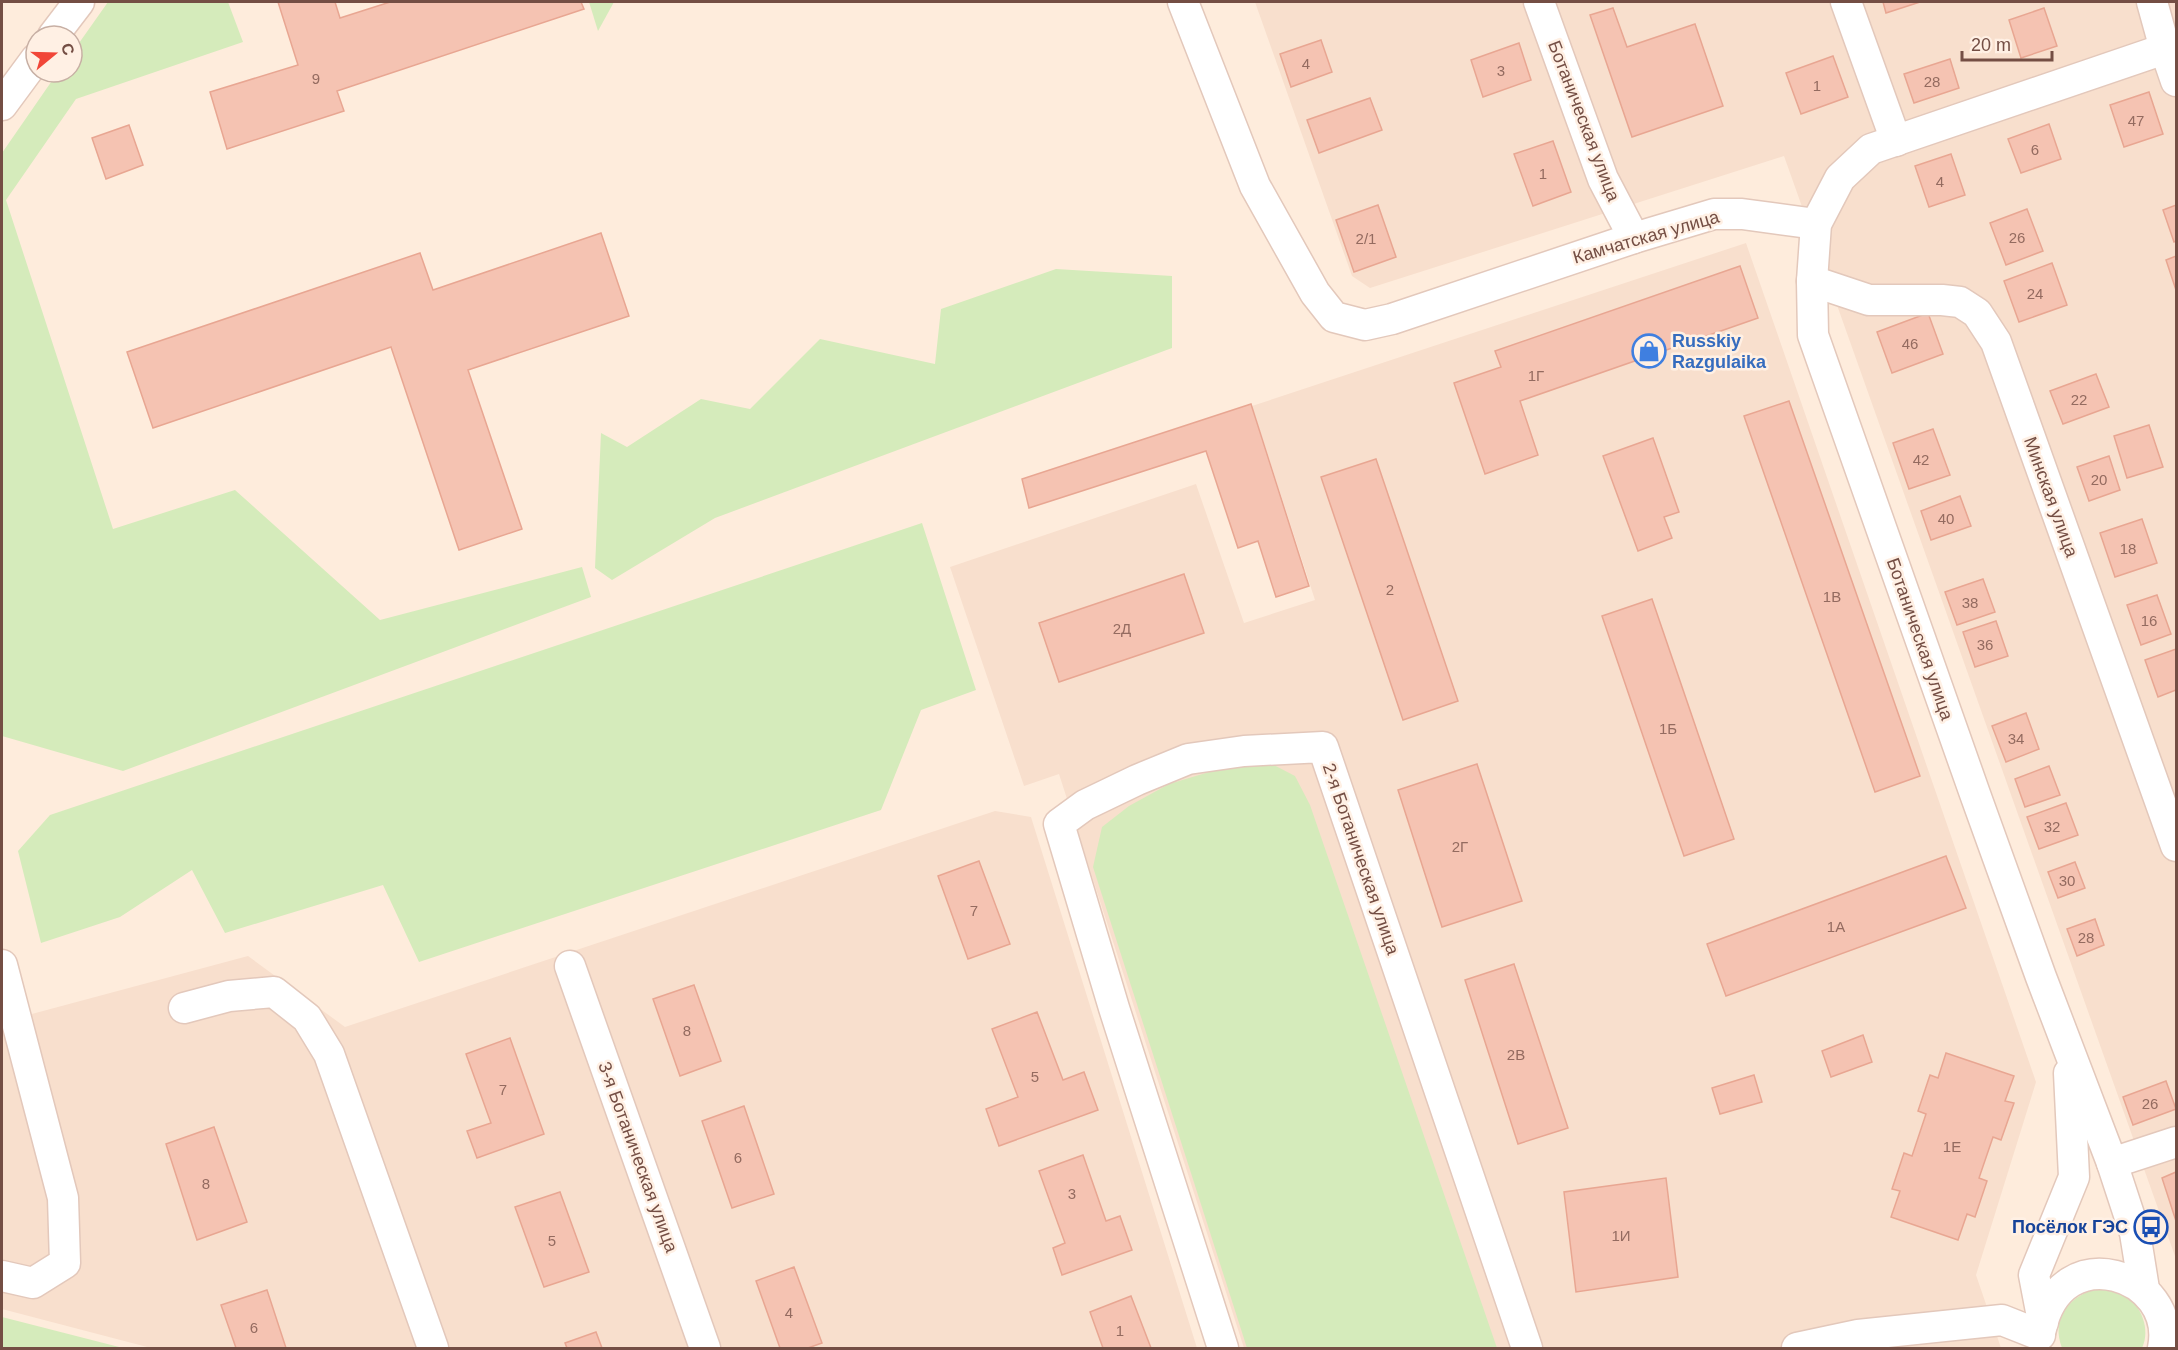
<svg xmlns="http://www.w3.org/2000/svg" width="2178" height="1350" viewBox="0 0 2178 1350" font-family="Helvetica,sans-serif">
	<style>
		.residential { fill: #f8dfcd }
		.green { fill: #d5ebbb }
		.building { fill: #f5c3b2; stroke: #e8a692; stroke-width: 1.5 }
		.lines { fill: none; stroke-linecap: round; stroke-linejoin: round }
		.minor-casing { stroke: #e3c8bb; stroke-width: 33 }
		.minor { stroke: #fff; stroke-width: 30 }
		.labels { text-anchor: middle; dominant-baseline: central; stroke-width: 5; stroke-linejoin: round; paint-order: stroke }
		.number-label { font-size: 15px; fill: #946b60 }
		.street-label { font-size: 18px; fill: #744e44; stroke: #fff0e4 }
		.shop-label { font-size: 18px; font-weight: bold; fill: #366cbe; stroke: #fff0e4; text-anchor: start }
		.transit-label { font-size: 18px; font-weight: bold; fill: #164399; stroke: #fff0e4; text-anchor: end }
	</style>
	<rect width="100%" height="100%" fill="#feecdc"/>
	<g class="residential">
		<path d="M1255 2H2176V1259L1784 156 1370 288 1352 276Z"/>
		<path d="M1746 243 2036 1082 1976 1275 2001 1348H1244L1059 774 1024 786 950 567 1196 484 1244 623 1315 600 1252 406Z"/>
		<path d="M995 811 1031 817 1197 1348H151L2 1309V1022L248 956 345 1027Z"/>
	</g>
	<g class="green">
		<path d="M108 2H228L243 42 76 99 6 200 113 529 235 490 380 620 582 567 591 597 123 771 2 736V153L58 72H72V53Z"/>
		<path d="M589 2H614L598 31Z"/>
		<path d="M1056 269 1172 276V348L715 518 612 580 595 568 601 433 627 447 701 399 750 409 820 339 935 364 941 309Z"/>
		<path d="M922 523 976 690 921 710 881 810 419 962 383 885 225 933 192 870 120 917 41 943 18 851 50 815Z"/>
		<path d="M1270 763 1295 776 1310 805 1497 1348H1247L1093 867 1102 827 1129 806 1169 784 1236 764Z"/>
		<path d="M2094 1289C2104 1289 2114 1289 2123 1294 2141 1304 2151 1329 2142 1348H2062C2051 1319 2067 1299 2094 1289Z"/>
		<path d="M2 1317 123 1348H2Z"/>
	</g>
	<g class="building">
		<path d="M278 2H335L340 18 390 2H581L584 9 337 91 344 111 227 149 210 92 298 65Z"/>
		<path d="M1883 2H1920L1886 13Z"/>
		<path d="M1613 8 1627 47 1695 24 1723 106 1632 137 1590 15Z"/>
		<path d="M2044 8 2057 46 2021 58 2009 20Z"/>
		<path d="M1321 40 1332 72 1291 87 1280 54Z"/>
		<path d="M1519 43 1531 80 1483 97 1471 60Z"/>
		<path d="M1833 56 1848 97 1801 114 1786 73Z"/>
		<path d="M1950 59 1959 88 1914 103 1904 74Z"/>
		<path d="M2149 92 2163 134 2124 147 2110 105Z"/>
		<path d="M1370 98 1382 130 1319 153 1307 120Z"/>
		<path d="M2049 124 2061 159 2021 173 2008 139Z"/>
		<path d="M129 125 143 165 106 179 92 138Z"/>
		<path d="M1553 141 1571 192 1533 206 1514 154Z"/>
		<path d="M1951 154 1965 195 1929 207 1915 166Z"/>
		<path d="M1378 205 1396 257 1354 272 1336 220Z"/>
		<path d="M2176 205V241L2174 242 2163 210Z"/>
		<path d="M2027 209 2043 251 2006 265 1990 223Z"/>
		<path d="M601 233 629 316 468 370 522 529 459 550 391 347 153 428 127 352 420 253 433 290Z"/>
		<path d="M2176 256V290L2166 260Z"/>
		<path d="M2052 263 2067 305 2019 322 2004 281Z"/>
		<path d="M1740 266 1758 318 1520 401 1538 455 1485 474 1454 383 1501 367 1495 351Z"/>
		<path d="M1928 313 1943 354 1892 373 1877 332Z"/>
		<path d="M2096 374 2109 407 2063 424 2050 391Z"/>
		<path d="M1789 401 1920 776 1875 792 1744 416Z"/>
		<path d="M1251 404 1309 586 1276 597 1258 541 1238 548 1206 451 1029 508 1022 479Z"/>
		<path d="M2149 425 2163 467 2127 478 2114 436Z"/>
		<path d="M1933 429 1950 475 1909 489 1893 443Z"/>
		<path d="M1653 438 1679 512 1664 517 1672 538 1638 551 1603 456Z"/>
		<path d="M2109 456 2120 490 2089 501 2077 467Z"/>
		<path d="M1376 459 1458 701 1403 720 1321 477Z"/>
		<path d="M1960 496 1971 526 1931 540 1921 511Z"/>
		<path d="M2142 519 2157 563 2115 577 2100 533Z"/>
		<path d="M1184 574 1204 633 1059 682 1039 623Z"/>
		<path d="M1983 579 1995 612 1957 625 1945 592Z"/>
		<path d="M2157 595 2171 634 2141 645 2127 605Z"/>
		<path d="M1652 599 1734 839 1684 856 1602 616Z"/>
		<path d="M1996 621 2008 656 1975 667 1963 632Z"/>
		<path d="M2176 649V690L2158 697 2145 660Z"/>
		<path d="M2026 713 2039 749 2006 762 1992 726Z"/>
		<path d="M1477 764 1522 901 1442 927 1398 790Z"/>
		<path d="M2049 766 2060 795 2025 807 2015 779Z"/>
		<path d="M2066 803 2078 835 2039 849 2027 817Z"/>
		<path d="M1946 856 1966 908 1726 996 1707 944Z"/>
		<path d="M979 861 1010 944 968 959 938 876Z"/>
		<path d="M2075 862 2085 888 2058 898 2048 872Z"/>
		<path d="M2095 919 2104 945 2077 956 2067 929Z"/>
		<path d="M1514 964 1568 1128 1518 1144 1465 980Z"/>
		<path d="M694 985 721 1061 680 1076 653 999Z"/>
		<path d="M1037 1012 1063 1080 1084 1072 1098 1110 999 1146 986 1109 1018 1097 992 1029Z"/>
		<path d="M1863 1035 1872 1062 1831 1077 1822 1051Z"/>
		<path d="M510 1038 544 1134 477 1158 467 1131 491 1123 466 1054Z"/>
		<path d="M1946 1053 2014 1076 2005 1101 2014 1103 2001 1140 1993 1137 1979 1178 1987 1181 1975 1217 1967 1214 1958 1240 1891 1217 1900 1191 1892 1189 1904 1153 1912 1156 1926 1114 1918 1111 1930 1075 1938 1078Z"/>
		<path d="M1754 1075 1762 1102 1720 1114 1712 1088Z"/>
		<path d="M2166 1081 2176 1109 2133 1125 2123 1097Z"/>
		<path d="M744 1106 774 1194 732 1208 702 1121Z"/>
		<path d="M214 1127 247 1222 197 1240 166 1144Z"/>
		<path d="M1083 1155 1106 1221 1120 1216 1132 1250 1062 1275 1053 1248 1065 1243 1039 1171Z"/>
		<path d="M2176 1172V1221L2162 1178Z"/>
		<path d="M1666 1178 1678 1277 1576 1292 1564 1192Z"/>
		<path d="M560 1192 589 1272 544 1287 515 1207Z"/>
		<path d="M794 1267 822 1343 808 1348H780L756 1281Z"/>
		<path d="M267 1290 286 1348H236L221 1305Z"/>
		<path d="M1131 1296 1151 1348H1103L1090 1312Z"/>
		<path d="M596 1332 602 1348H567L565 1343Z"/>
	</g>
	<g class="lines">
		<defs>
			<g id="minor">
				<path d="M1183 2 1255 186 1315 293 1334 317 1365 325 1392 319 1634 238 1714 214H1742L1816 224"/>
				<path d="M1539 2 1603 179 1634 238"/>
				<path d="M1846 2 1896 141"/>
				<path d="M2152 2 2165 49 2176 81"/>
				<path d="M53 36 79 2"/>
				<path d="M2 105 36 59"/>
				<path d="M1812 281 1869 300H1942L1960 302 1977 313 1996 342 2176 846"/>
				<path d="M2 965 63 1198 65 1263 33 1283 2 1276"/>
				<path d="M570 966 705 1348"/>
				<path d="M184 1008 229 996 274 992 307 1018 329 1054 433 1348"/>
				<path d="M2112 1163 2176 1142"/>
				<path d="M2144 1289 2135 1233 2112 1163 2041 977 1975 794 1813 335 1812 281 1816 224 1840 178 1871 149 2176 45"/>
				<path d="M2043 1322 2034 1275 2074 1177 2069 1073"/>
				<path d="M2041 1329C2061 1235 2178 1275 2163 1348"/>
				<path d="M1223 1348 1114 1008 1059 824 1085 805 1137 780 1188 759 1244 751 1323 747 1527 1348"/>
				<path d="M1797 1348 1858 1335 2002 1320 2040 1335"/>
			</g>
		</defs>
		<use href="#minor" class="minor-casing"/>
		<use href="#minor" class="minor"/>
	</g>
	<defs>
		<symbol id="shop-ring" viewBox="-11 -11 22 22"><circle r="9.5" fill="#fff0e4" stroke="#3f7fe0" stroke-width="1.5"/><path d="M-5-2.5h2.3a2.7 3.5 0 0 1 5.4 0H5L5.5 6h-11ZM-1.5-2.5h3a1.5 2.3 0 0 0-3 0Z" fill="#3f7fe0"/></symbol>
		<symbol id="bus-ring" viewBox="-11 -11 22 22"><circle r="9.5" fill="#fff0e4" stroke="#1a4fb4" stroke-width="1.5"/><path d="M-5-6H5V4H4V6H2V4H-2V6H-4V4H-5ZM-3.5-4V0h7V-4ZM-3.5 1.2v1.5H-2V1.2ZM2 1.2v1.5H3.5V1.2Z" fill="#1a4fb4"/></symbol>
	</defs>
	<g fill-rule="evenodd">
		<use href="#shop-ring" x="1630" y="332" width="38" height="38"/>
		<use href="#bus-ring" x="2132" y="1208" width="38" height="38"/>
	</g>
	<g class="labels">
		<g class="number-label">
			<text x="1306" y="63">4</text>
			<text x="1501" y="70">3</text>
			<text x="316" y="78">9</text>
			<text x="1932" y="81">28</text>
			<text x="1817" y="85">1</text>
			<text x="2136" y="120">47</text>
			<text x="2035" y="149">6</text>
			<text x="1543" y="173">1</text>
			<text x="1940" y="181">4</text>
			<text x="2017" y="237">26</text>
			<text x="1366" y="238">2/1</text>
			<text x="2035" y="293">24</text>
			<text x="1910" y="343">46</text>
			<text x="1536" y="375">1Г</text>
			<text x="2079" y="399">22</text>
			<text x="1921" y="459">42</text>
			<text x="2099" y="479">20</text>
			<text x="1946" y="518">40</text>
			<text x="2128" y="548">18</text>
			<text x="1390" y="589">2</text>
			<text x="1832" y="596">1В</text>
			<text x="1970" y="602">38</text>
			<text x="2149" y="620">16</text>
			<text x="1122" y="628">2Д</text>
			<text x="1985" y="644">36</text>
			<text x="1668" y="728">1Б</text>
			<text x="2016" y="738">34</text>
			<text x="2052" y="826">32</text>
			<text x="1460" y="846">2Г</text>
			<text x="2067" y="880">30</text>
			<text x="974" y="910">7</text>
			<text x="1836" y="926">1А</text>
			<text x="2086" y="937">28</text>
			<text x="687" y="1030">8</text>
			<text x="1516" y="1054">2В</text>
			<text x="1035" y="1076">5</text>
			<text x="503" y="1089">7</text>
			<text x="2150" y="1103">26</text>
			<text x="1952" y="1146">1Е</text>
			<text x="738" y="1157">6</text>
			<text x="206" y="1183">8</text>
			<text x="1072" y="1193">3</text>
			<text x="1621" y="1235">1И</text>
			<text x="552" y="1240">5</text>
			<text x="789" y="1312">4</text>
			<text x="254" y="1327">6</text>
			<text x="1120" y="1330">1</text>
		</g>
		<g class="street-label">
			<text transform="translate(1584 121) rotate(69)">Ботаническая улица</text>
			<text transform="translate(1646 237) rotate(-16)">Камчатская улица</text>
			<text transform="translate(2051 497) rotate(70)">Минская улица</text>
			<text transform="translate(1920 639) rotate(71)">Ботаническая улица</text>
			<text transform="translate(1361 859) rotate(71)">2-я Ботаническая улица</text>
			<text transform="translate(638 1157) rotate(70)">3-я Ботаническая улица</text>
		</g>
		<g class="shop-label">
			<text x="1672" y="341">Russkiy<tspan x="1672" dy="21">Razgulaika</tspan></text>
		</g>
		<g class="transit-label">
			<text x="2128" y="1227">Посёлок ГЭС</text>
		</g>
	</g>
	<rect width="2178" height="1350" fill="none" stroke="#744e44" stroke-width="6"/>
	<g transform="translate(54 54) rotate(71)"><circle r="28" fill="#fff0e4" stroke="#c7afa4" stroke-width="1.5"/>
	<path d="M0-4.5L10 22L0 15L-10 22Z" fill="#f14638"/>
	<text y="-9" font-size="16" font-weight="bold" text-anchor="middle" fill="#744e44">С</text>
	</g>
	<path d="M1962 51v9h90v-9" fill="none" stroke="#744e44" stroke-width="3"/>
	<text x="1971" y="51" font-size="18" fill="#744e44" stroke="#fff0e4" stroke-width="4.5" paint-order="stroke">20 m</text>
</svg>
